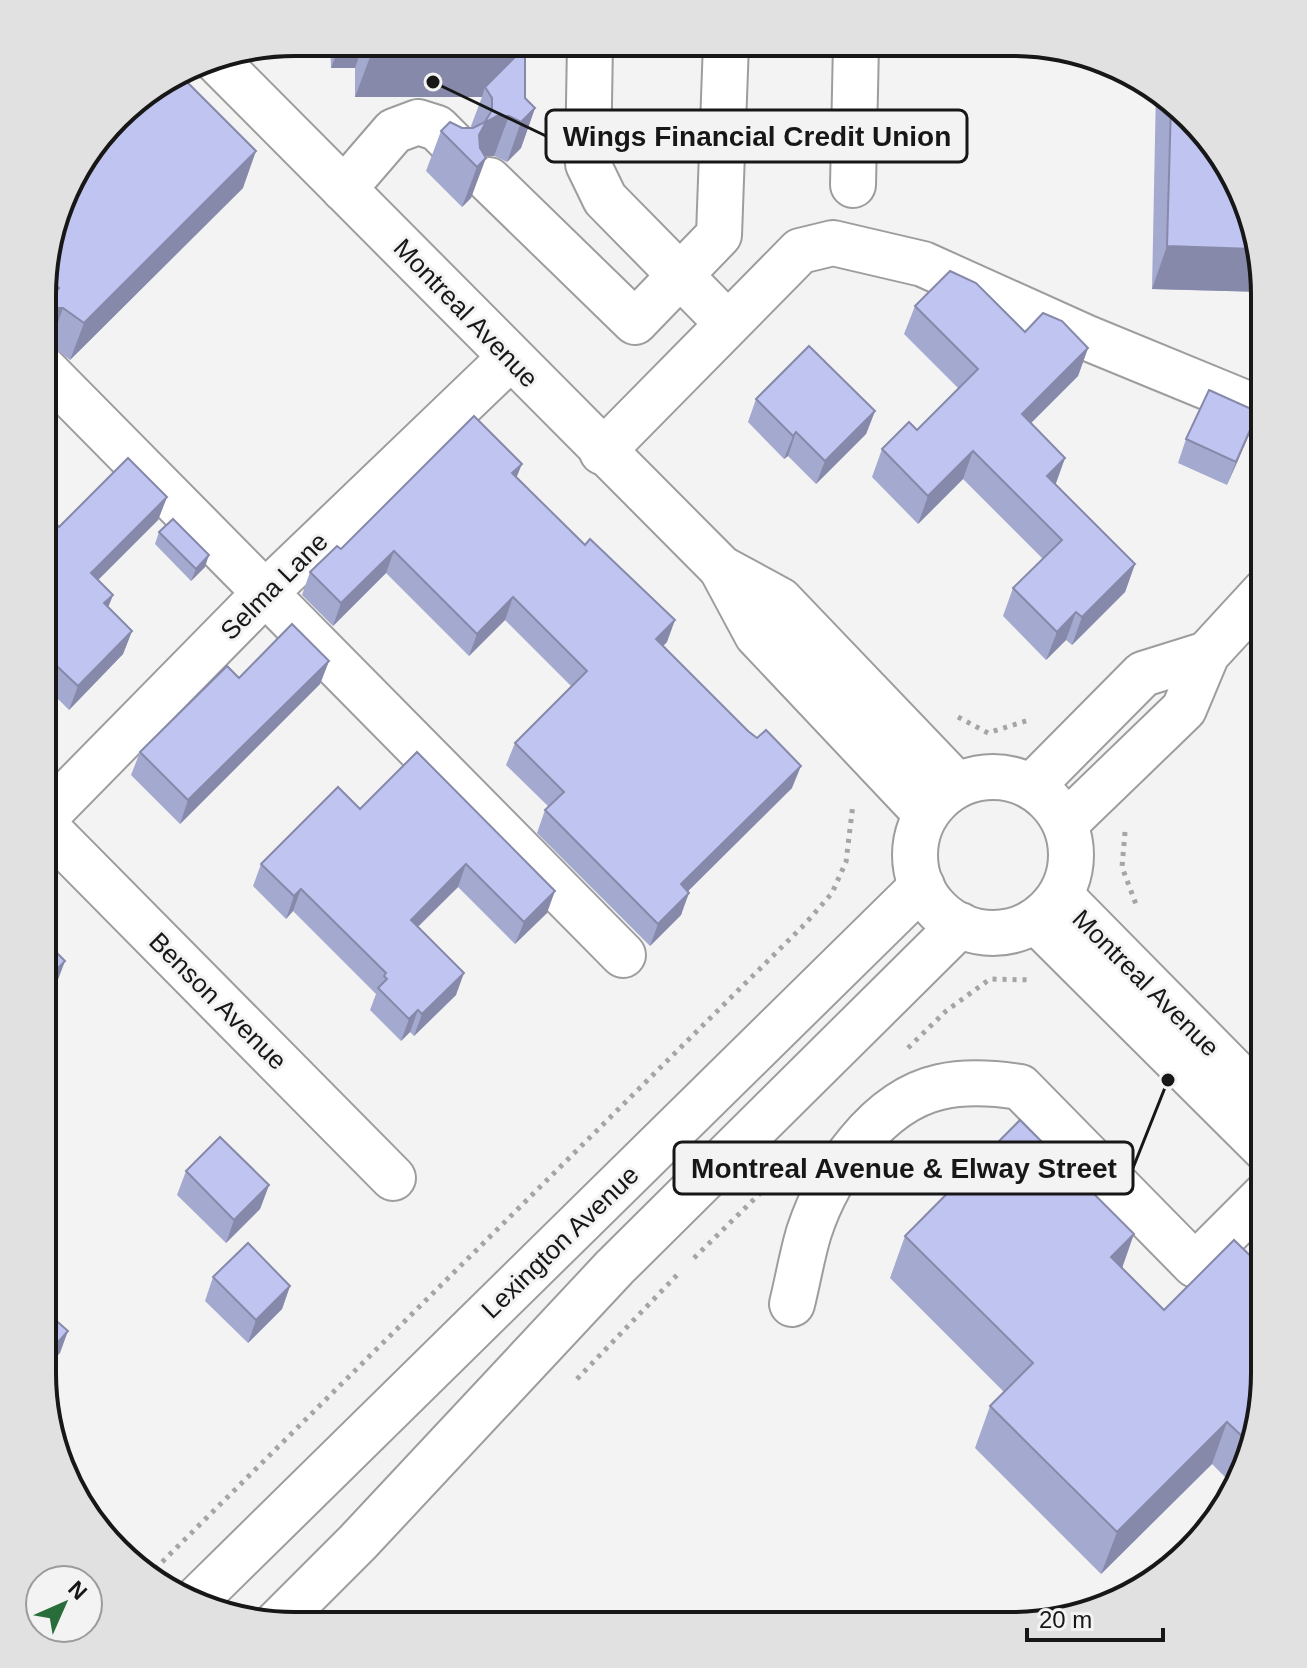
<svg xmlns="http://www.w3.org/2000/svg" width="1307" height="1668" viewBox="0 0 1307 1668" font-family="Arial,sans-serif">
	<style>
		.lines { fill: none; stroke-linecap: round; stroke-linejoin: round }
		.minor-casing { stroke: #9d9d9e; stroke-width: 48 }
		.path { stroke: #a5a5a6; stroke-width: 5; stroke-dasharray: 4 6; stroke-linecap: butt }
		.minor { stroke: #fff; stroke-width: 44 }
		.wall { fill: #a4a9cf }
		.shaded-wall { fill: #8689a9 }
		.building { fill: #bfc4f1; stroke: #8689a9; stroke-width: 2 }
		.labels { text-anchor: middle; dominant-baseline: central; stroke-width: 6; stroke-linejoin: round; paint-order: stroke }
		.street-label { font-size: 26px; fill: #171717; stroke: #f3f3f4 }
		.rim { fill: none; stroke: #171717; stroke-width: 4 }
		.leader { fill: none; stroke: #171717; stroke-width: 3 }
		.callout-dot { fill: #171717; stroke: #f3f3f4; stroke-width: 3 }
		.callout { fill: #f3f3f4; stroke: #171717; stroke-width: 3 }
		.callout-label { font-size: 28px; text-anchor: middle; font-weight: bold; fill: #171717 }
	</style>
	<rect width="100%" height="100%" fill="#f3f3f4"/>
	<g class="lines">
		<defs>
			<g id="minor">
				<path d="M590 43 588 164 605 199 727 323"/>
				<path d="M212 56 721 568 780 600 956 784"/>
				<path d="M489 180 635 322 719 235 726 43"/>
				<path d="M853 185 856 44"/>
				<path d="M344 189 394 131 418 122 437 128 453 144"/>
				<path d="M44 369 623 955"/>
				<path d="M602 452 800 251 833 243 923 264 1085 337 1265 411"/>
				<path d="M721 568 757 635 926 814"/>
				<circle cx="993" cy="855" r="78"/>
				<path d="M1032 786 1143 674 1207 654"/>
				<path d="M43 819 266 592 510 358"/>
				<path d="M1066 823 1184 709 1207 654 1265 591"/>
				<path d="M43 824 393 1178"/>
				<path d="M1061 896 1265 1103"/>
				<path d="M1036 921 1265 1149"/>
				<path d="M792 1304C798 1280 802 1255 809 1232 828 1174 877 1101 940 1087 966 1081 994 1083 1020 1087L1195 1265 1265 1195"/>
				<path d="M198 1598 922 886"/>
				<path d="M275 1625 358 1542 615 1267 960 925"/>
			</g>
		</defs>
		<use href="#minor" class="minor-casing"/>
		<g class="path">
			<path d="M958 717 988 733 1029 720"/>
			<path d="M1125 832 1122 867 1137 907"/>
			<path d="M908 1048 946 1011 990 979 1032 980"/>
			<path d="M694 1258 784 1170"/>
			<path d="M577 1379 678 1274"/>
			<path d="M148 1576 806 923 832 893 846 862 853 804"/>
		</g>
		<use href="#minor" class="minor"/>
	</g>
	<g class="wall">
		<path d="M330 42 525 43V98L535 108 521 148 507 162 494 156H485L471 198 462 207 426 171 441 131 472 128 471 126 482 97H355V68H331Z"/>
		<path d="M1156 89 1231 169 1264 292 1152 289Z"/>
		<path d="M243 188 70 360 50 345H44V262Z"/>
		<path d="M915 306 1088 348 1078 376 1031 423 1065 458 1055 484 1135 564 1125 592 1072 645 1066 640 1046 660 1003 616 1013 588 1043 559 963 479 918 524 872 477 882 449 917 430 959 389 904 334Z"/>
		<path d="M756 399 875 411 866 434 816 484 788 456 784 459 748 422Z"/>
		<path d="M1249 435 1227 485 1178 463 1186 439Z"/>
		<path d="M517 477 667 642 663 646 792 788 688 891 681 915 650 946 537 833 545 810 549 807 506 765 515 743 571 686 505 620 469 656 386 573 333 626 302 595 310 572 341 549Z"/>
		<path d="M167 497 158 520 98 580 113 595 108 607 132 631 123 654 69 710 43 684 44 526 59 527Z"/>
		<path d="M159 532 205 567 191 581 155 544Z"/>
		<path d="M329 661 320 684 180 824 131 775 140 752 239 678Z"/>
		<path d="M417 752 547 913 515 944 458 887 418 927 456 995 414 1036 410 1032 401 1041 370 1010 376 994 293 911 286 919 253 886 261 864 360 809Z"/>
		<path d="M186 1171 269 1185 260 1209 226 1243 177 1195Z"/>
		<path d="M905 1236 1122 1268 1164 1310 1264 1389 1232 1484 1212 1464 1101 1574 975 1448 990 1406 1004 1392 890 1278Z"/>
		<path d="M213 1277 290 1286 282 1309 248 1343 205 1301Z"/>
	</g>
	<g class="shaded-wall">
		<path d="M341 42H364L355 68H331Z"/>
		<path d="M370 57H515L485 87 482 97H355Z"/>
		<path d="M535 108 521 148 507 162 521 122Z"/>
		<path d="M497 116H509L494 156H483L472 162 479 135 486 122Z"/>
		<path d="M256 151 243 188 70 360 84 323Z"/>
		<path d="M486 158 471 198 462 207 477 167Z"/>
		<path d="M1167 246 1253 249 1264 292 1152 289Z"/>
		<path d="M50 308H63L50 345H44V312Z"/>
		<path d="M1088 348 1078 376 1012 442 1022 414Z"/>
		<path d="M54 364 44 390V373Z"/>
		<path d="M875 411 866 434 816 484 825 461Z"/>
		<path d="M1258 412 1249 435 1227 485 1236 462Z"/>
		<path d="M796 432 788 456 784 459 793 436Z"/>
		<path d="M973 451 963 479 918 524 928 496Z"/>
		<path d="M1065 458 1055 486 1047 476Z"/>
		<path d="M522 464 513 486 512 473Z"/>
		<path d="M167 497 158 520 82 596 91 573Z"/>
		<path d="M394 551 386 573 333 626 341 603Z"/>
		<path d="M209 555 205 567 191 581 196 569Z"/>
		<path d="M1135 564 1125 592 1072 645 1082 617Z"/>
		<path d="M113 595 104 618V603Z"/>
		<path d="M513 597 505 620 469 656 477 634Z"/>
		<path d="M1076 612 1066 640 1046 660 1057 632Z"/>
		<path d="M675 620 667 642 648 661 656 639Z"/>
		<path d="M132 631 123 654 69 710 78 686Z"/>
		<path d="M329 661 320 684 180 824 188 800Z"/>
		<path d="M801 766 792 788 673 906 681 884Z"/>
		<path d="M466 864 458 887 402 942 411 920Z"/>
		<path d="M301 889 293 911 286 919 294 896Z"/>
		<path d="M555 891 547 913 515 944 524 922Z"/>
		<path d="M689 893 681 915 650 946 658 924Z"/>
		<path d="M65 961 56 985 51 990 48 999 43 1004V990L53 973Z"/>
		<path d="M464 973 456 995 414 1036 422 1014Z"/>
		<path d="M418 1010 410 1032 401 1041 409 1019Z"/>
		<path d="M269 1185 260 1209 226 1243 234 1220Z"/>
		<path d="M1134 1234 1119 1277 1111 1257Z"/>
		<path d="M290 1286 282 1309 248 1343 256 1320Z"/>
		<path d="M68 1331 60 1353 42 1373V1360Z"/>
		<path d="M1227 1422 1212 1464 1101 1574 1117 1532Z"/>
	</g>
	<g class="building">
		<path d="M369 42 525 43V98L535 108 521 122 509 116H497L486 122 479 135 480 148 486 158 477 167 441 131 450 122 462 128H473L485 122 492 110V98L485 87 515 57H370Z"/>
		<path d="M180 75 256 151 84 323 63 308H50L44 312V303L59 288 44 274V262L76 169 129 104Z"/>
		<path d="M1171 104 1231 169 1253 249 1167 246Z"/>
		<path d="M950 271 976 283 1025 332 1043 313 1062 321 1088 348 1022 414 1065 458 1047 476 1135 564 1082 617 1076 612 1057 632 1013 588 1062 540 973 451 928 496 882 449 909 422 917 430 978 369 915 306Z"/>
		<path d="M809 346 875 411 825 461 796 432 793 436 756 399Z"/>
		<path d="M44 352 54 364 44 373Z"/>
		<path d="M1209 390 1258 412 1236 462 1186 439Z"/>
		<path d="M474 416 522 464 512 473 585 545 590 539 675 620 656 639 748 731 757 738 766 730 801 766 681 884 689 893 658 924 545 810 564 792 515 743 587 671 513 597 477 634 394 551 341 603 310 572 337 546 341 549Z"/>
		<path d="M128 458 167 497 91 573 113 595 104 603 132 631 78 686 43 653 44 526 51 519 59 527Z"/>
		<path d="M173 519 209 555 196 569 159 532Z"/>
		<path d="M292 624 329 661 188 800 140 752 227 666 239 678Z"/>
		<path d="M417 752 555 891 524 922 466 864 411 920 464 973 422 1014 418 1010 409 1019 378 988 387 979 384 976 386 973 301 889 294 896 261 864 338 787 360 809Z"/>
		<path d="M43 939 65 961 53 973 56 976 43 990Z"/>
		<path d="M1020 1120 1134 1234 1111 1257 1164 1310 1234 1240 1265 1270 1264 1389 1247 1441 1227 1422 1117 1532 990 1406 1033 1363 905 1236Z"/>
		<path d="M220 1137 269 1185 234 1220 186 1171Z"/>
		<path d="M248 1243 290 1286 256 1320 213 1277Z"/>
		<path d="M42 1308 68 1331 42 1360Z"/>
		<path d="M54 1419 60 1420 58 1433Z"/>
	</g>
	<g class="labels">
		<g class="street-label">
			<text transform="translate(466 313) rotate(46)">Montreal Avenue</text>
			<text transform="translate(274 586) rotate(-45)">Selma Lane</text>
			<text transform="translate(1146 983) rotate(45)">Montreal Avenue</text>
			<text transform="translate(218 1001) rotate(45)">Benson Avenue</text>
			<text transform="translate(560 1242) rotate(-44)">Lexington Avenue</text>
		</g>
	</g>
	<path d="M0 0H1307V1668H0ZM295 56H1012A239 239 0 0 1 1251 295V1373A239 239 0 0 1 1012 1612H295A239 239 0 0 1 56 1373V295A239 239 0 0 1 295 56Z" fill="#e1e1e2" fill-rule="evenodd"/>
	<path class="rim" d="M295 56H1012A239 239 0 0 1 1251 295V1373A239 239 0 0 1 1012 1612H295A239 239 0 0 1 56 1373V295A239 239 0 0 1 295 56Z"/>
	<path class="leader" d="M433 82L546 136M1168 1080L1133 1168"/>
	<g class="callout-dot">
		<circle cx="433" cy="82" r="8"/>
		<circle cx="1168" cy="1080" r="8"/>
	</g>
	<g class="callout">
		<rect x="546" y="110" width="421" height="52" rx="8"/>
		<rect x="674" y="1142" width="459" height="52" rx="8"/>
	</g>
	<g class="callout-label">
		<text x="757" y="146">Wings Financial Credit Union</text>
		<text x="904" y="1178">Montreal Avenue &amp; Elway Street</text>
	</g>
	<g transform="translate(64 1604) rotate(45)"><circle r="38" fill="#f3f3f4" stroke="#9b9b9c" stroke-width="2"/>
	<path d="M0-6L14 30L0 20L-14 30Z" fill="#296e3a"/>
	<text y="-12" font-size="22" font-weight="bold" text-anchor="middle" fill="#171717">N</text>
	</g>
	<path d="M1027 1628v12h136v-12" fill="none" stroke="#171717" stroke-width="4"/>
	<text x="1039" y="1628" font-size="24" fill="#171717" stroke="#f3f3f4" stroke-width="6" paint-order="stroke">20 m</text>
</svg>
